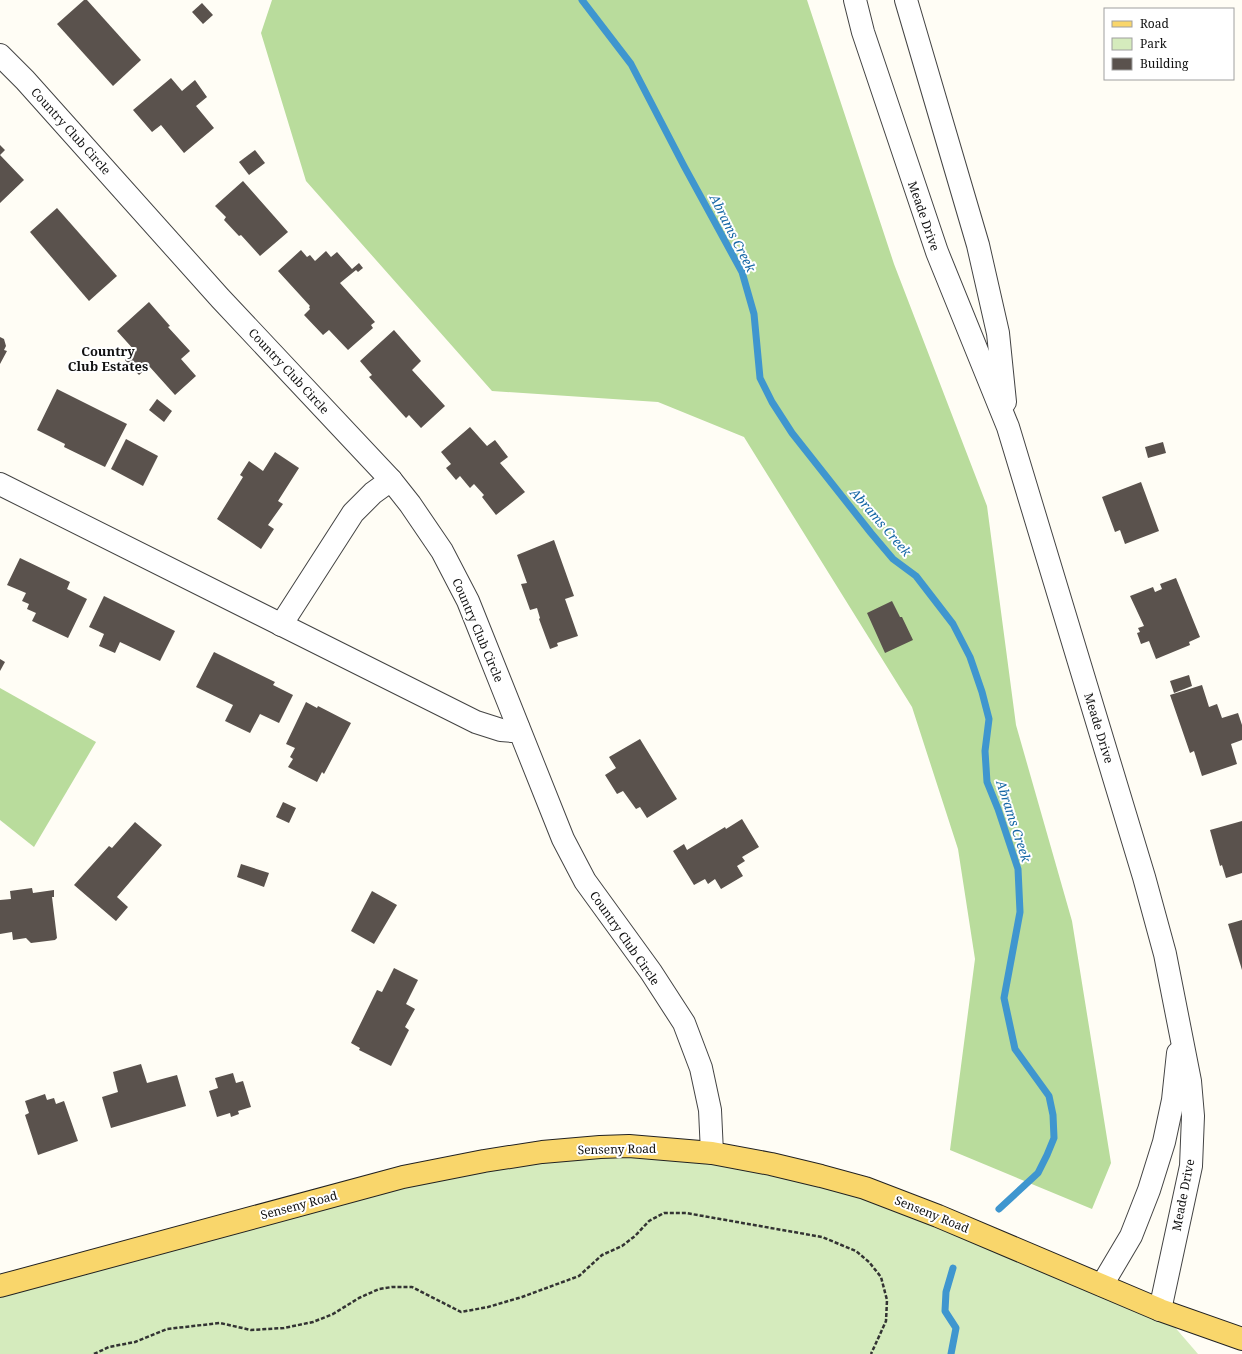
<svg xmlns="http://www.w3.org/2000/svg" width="1242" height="1354" viewBox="0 0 1242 1354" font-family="'Noto Serif',serif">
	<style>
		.green { fill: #d5ebbd }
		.forest { fill: #b9dc9c }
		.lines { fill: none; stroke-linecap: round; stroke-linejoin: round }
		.stream { stroke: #3f96cf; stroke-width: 7 }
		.building { fill: #5a524d }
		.minor-casing { stroke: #444; stroke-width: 24 }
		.major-casing { stroke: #222; stroke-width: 24 }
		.path { stroke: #333; stroke-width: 2.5; stroke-dasharray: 4 2; stroke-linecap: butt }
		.minor { stroke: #fff; stroke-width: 22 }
		.major { stroke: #f9d66b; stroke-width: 22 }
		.labels { text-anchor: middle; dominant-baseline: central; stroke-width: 4; stroke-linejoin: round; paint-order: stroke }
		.street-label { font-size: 12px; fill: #111; stroke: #fff }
		.water-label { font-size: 13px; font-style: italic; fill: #1768a6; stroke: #fff }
		.neighbourhood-label { font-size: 13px; font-weight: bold; fill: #111; stroke: #fff }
	</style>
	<rect width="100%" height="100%" fill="#fffdf5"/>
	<path class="green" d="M629 1146 821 1176 1160 1310 1198 1354H0V1287L484 1161Z"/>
	<g class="forest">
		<path d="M272 0H807L894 264 987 506 1016 725 1072 921 1111 1163 1092 1209 950 1150 975 959 958 849 912 707 744 437 658 402 492 391 306 181 261 33Z"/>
		<path d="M0 688 96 742 34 847 0 820Z"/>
	</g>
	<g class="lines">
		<g class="stream">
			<path d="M582 0 631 64 684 166 742 272 754 314 760 378 772 402 792 433 871 533 893 559 916 576 953 624 970 657 982 692 989 719 985 751 987 782 998 809 1018 869 1020 912 1004 998 1015 1049 1049 1096 1053 1115 1054 1138 1047 1155 1038 1173 999 1209"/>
			<path d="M951 1354 956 1328 945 1311 946 1292 953 1268"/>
		</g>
	</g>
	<g class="building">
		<path d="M84 0H87L141 60 113 86 57 24Z"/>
		<path d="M202 3 213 15 203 24 192 12Z"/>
		<path d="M171 78 182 91 195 80 207 97 196 106 214 128 184 153 161 125 152 132 133 110Z"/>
		<path d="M0 145 5 150 0 155 24 180 0 203Z"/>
		<path d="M255 150 265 163 249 175 239 162Z"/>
		<path d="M243 181 288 232 260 256 241 235 239 236 224 220 226 217 215 206Z"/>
		<path d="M57 208 117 276 89 301 30 232Z"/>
		<path d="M301 250 307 257 310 255 315 261 326 251 331 257 337 252 352 269 359 263 363 268 358 272 356 270 340 283 375 322 371 325 373 328 348 350 329 330 323 335 304 315 310 309 309 307 310 306 278 271Z"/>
		<path d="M149 302 170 326 168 327 190 351 181 359 196 376 175 395 149 366 139 375 125 360 135 351 117 331Z"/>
		<path d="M394 330 421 361 412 370 445 406 421 428 409 415 406 418 369 377 372 375 360 361Z"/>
		<path d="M0 337 4 339 6 346 4 350 7 351 0 364Z"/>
		<path d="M57 389 127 424 105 467 64 447 65 444 37 430Z"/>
		<path d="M157 399 172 411 164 422 149 410Z"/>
		<path d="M470 427 487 446 495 440 508 457 500 463 525 492 496 515 482 497 484 495 474 484 470 488 460 476 456 480 446 468 451 464 441 452Z"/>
		<path d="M126 439 158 456 143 486 111 469Z"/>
		<path d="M1163 442 1166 453 1148 458 1145 447Z"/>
		<path d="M275 452 299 468 278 501 283 504 268 525 274 529 261 549 217 519 243 477 240 475 249 461 263 471Z"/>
		<path d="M1141 482 1159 531 1125 544 1120 530 1115 532 1102 497Z"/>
		<path d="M554 540 574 596 565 599 578 636 557 643 558 646 550 649 539 619 540 618 537 608 530 610 521 584 527 583 517 555Z"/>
		<path d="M20 558 70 582 67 589 87 599 68 638 32 621 36 613 27 609 29 604 22 601 26 593 7 585Z"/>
		<path d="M1176 578 1200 637 1189 642 1190 645 1156 659 1149 641 1141 644 1137 633 1140 632 1138 628 1144 626 1130 596 1153 587 1155 592 1162 589 1160 584Z"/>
		<path d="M104 596 175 631 160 661 120 642 115 653 99 646 104 634 89 627Z"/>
		<path d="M892 601 900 617H902L913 640 885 653 867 613Z"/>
		<path d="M214 652 275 682 273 685 293 695 279 723 260 714 250 733 225 721 233 705 196 687Z"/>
		<path d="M0 659 5 662 0 671Z"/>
		<path d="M1189 675 1192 686 1174 693 1170 681Z"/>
		<path d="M1202 685 1209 707 1217 704 1222 718 1238 713 1242 725V740L1231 744 1237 764 1202 776 1194 751 1190 753 1170 695Z"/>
		<path d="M306 702 317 708 318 706 351 723 324 774 322 772 317 782 288 767 293 759 290 757 295 748 286 744Z"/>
		<path d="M640 739 677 799 647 818 640 807 636 809 623 791 617 794 605 775 616 768 609 757Z"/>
		<path d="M283 802 296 808 289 823 276 817Z"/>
		<path d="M742 819 759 847 742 857 745 861 737 866 743 876 721 889 715 879 708 884 705 879 694 885 673 851 684 844 687 850 725 827 726 829Z"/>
		<path d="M1242 821V873L1226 878 1222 865 1220 866 1210 830Z"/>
		<path d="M135 822 162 845 117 897 128 907 116 921 74 885 109 846 112 848Z"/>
		<path d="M241 864 269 873 264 887 237 877Z"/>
		<path d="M32 888 33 893 54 890V897H52L57 938 55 940 31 943 26 938 13 940 12 932 0 934V900L11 899 10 891Z"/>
		<path d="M372 891 397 905 374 944 351 931Z"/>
		<path d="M1242 920V970L1228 924Z"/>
		<path d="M394 968 418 980 406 1004 415 1009 405 1027 409 1030 391 1066 359 1050 360 1048 351 1043 377 990 382 992Z"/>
		<path d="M141 1064 147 1083 177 1075 186 1106 111 1128 102 1097 118 1092 113 1072Z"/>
		<path d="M233 1073 236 1083 243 1081 251 1107 238 1111 239 1114 231 1117 230 1113 217 1117 209 1091 218 1088 215 1078Z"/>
		<path d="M45 1094 47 1100 54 1098 56 1104 64 1101 78 1141 38 1155 25 1115 29 1113 25 1101Z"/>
	</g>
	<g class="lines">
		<defs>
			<g id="minor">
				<path d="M855 0 863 32 937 252 1008 427 1144 877 1165 954 1190 1081 1193 1116 1191 1166 1160 1310"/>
				<path d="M906 0 978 245 998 333 1005 402"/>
				<path d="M0 55 25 80 220 298 391 480 410 504 442 551 468 601 563 839 585 881 651 972 684 1023 701 1068 710 1110 712 1153"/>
				<path d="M0 484 476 722 501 730 512 731 518 727"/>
				<path d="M281 625 353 513 373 493 391 480"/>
				<path d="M1102 1285 1131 1236 1149 1190 1164 1142 1173 1100 1178 1053"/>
			</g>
			<path id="major" d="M0 1286 403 1177 484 1161 542 1152 600 1147 629 1146 712 1153 771 1164 821 1176 865 1188 938 1216 1160 1310 1242 1339"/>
		</defs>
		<use href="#minor" class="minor-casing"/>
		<use href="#major" class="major-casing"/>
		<path class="path" d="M94 1354 109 1347 135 1342 167 1329 220 1323 251 1330 284 1328 313 1322 333 1314 359 1298 379 1289 392 1287H412L461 1312 488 1307 522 1297 579 1276 602 1255 622 1246 635 1236 649 1221 664 1213H686L822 1237 856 1251 869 1262 881 1277 887 1300 886 1321 871 1354"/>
		<use href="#minor" class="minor"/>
		<use href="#major" class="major"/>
	</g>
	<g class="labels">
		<g class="street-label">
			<text transform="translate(71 131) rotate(48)">Country Club Circle</text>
			<text transform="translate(924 216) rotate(71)">Meade Drive</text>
			<text transform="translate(289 371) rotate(47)">Country Club Circle</text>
			<text transform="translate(478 630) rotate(67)">Country Club Circle</text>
			<text transform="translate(1099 728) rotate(73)">Meade Drive</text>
			<text transform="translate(625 938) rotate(55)">Country Club Circle</text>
			<text transform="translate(617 1149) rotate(-1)">Senseny Road</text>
			<text transform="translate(1183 1195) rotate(-79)">Meade Drive</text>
			<text transform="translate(299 1205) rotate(-15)">Senseny Road</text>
			<text transform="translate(932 1214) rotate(22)">Senseny Road</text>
		</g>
		<g class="water-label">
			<text transform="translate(733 233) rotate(63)">Abrams Creek</text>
			<text transform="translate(881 522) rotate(49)">Abrams Creek</text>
			<text transform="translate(1014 821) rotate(72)">Abrams Creek</text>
		</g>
		<g class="neighbourhood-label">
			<text x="108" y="351">Country<tspan x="108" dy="15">Club Estates</tspan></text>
		</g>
	</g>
	<rect x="1104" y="8" width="130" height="72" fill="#ffffff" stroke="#a0a0a0"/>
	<rect x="1112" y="21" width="20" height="6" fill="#f9d66b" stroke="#a0a0a0"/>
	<text x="1140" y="28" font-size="12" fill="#111111">Road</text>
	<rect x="1112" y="38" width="20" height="12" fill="#d5ebbd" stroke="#a0a0a0"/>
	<text x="1140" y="48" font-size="12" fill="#111111">Park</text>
	<rect x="1112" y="58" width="20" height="12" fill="#5a524d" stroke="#a0a0a0"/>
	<text x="1140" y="68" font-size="12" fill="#111111">Building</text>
</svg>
